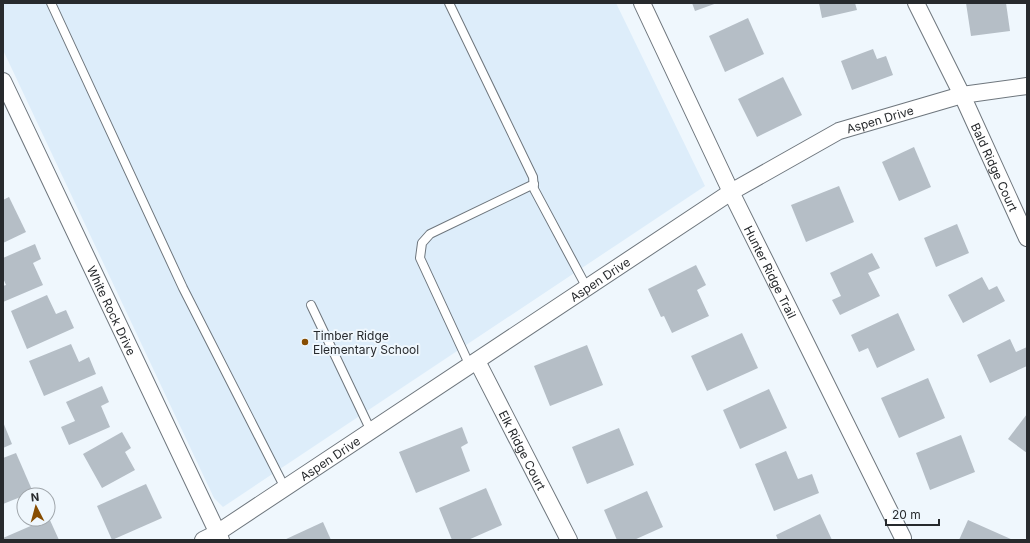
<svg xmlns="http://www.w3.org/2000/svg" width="1030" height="543" viewBox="0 0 1030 543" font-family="Inter,sans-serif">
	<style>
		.built { fill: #ddedfa }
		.building { fill: #b5bec6 }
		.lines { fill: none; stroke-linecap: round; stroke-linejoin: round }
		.lane-casing { stroke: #6e767d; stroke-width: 10 }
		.street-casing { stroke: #6e767d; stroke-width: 18 }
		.lane { stroke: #fff; stroke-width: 8 }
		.street { stroke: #fff; stroke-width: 16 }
		.poi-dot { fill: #874d02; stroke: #eff7fd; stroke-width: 1.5 }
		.labels { text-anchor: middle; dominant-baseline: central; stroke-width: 4; stroke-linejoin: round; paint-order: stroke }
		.street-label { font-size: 12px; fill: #272a2d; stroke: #eff7fd }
		.poi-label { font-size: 12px; fill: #272a2d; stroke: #eff7fd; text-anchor: start }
	</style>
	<rect width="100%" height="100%" fill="#eff7fd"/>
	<path class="built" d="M3 3H616L705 186 223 507 214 498 3 50Z"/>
	<g class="building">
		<path d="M692 3H717L695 11Z"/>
		<path d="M819 3H855L857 10 822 18Z"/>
		<path d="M966 3H1006L1010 31 971 36Z"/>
		<path d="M748 18 764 54 725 72 709 36Z"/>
		<path d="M873 49 877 59 886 56 893 75 852 90 841 61Z"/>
		<path d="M783 77 802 115 757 137 738 99Z"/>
		<path d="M914 147 931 187 899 201 882 162Z"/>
		<path d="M839 186 854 222 806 242 791 205Z"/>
		<path d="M9 197 26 232 3 243V200Z"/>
		<path d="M957 224 969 253 936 267 924 238Z"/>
		<path d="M35 244 41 259 33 263 43 285 3 302V286L6 285 3 278V258Z"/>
		<path d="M872 253 880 268 868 273 880 296 840 315 832 300 841 296 830 273Z"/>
		<path d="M696 265 706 285 697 290 709 316 672 333 664 316 661 317 648 289Z"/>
		<path d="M982 277 989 290 997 286 1005 301 963 323 948 295Z"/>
		<path d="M47 295 56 314 66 310 74 328 27 349 11 311Z"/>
		<path d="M898 313 915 350 877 368 868 348 859 352 851 335Z"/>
		<path d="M742 333 758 368 707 391 691 356Z"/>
		<path d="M1010 339 1016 352 1027 347V366L990 383 977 355Z"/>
		<path d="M71 344 79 362 89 357 96 374 44 396 29 361Z"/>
		<path d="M587 345 603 385 550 406 534 366Z"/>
		<path d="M928 378 945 418 899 438 881 398Z"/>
		<path d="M102 386 109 402 101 406 110 427 69 445 61 427 75 421 66 402Z"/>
		<path d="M769 389 787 428 740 449 723 410Z"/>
		<path d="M1027 414V453L1008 439Z"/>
		<path d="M3 422 12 444 3 448Z"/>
		<path d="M462 427 468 443 461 447 470 471 416 493 399 452Z"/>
		<path d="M619 428 634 465 587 484 572 447Z"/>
		<path d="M122 432 131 448 125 452 135 470 102 488 83 454Z"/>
		<path d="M961 435 975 472 930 490 916 453Z"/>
		<path d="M786 451 798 479 812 474 819 493 774 511 755 464Z"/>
		<path d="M16 453 33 492 3 504V458Z"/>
		<path d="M146 484 162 518 112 540 97 506Z"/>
		<path d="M486 488 502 525 468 540H452L439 508Z"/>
		<path d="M647 491 663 527 634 540H617L604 510Z"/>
		<path d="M820 514 832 540H778L776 535Z"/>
		<path d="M49 518 59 540H4L3 538Z"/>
		<path d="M968 520 1013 540H959Z"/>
		<path d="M323 522 331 540H284Z"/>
	</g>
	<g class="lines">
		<defs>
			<g id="lane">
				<path d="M51 3 183 288 285 488"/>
				<path d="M449 3 533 177 534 189 587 288"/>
				<path d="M311 305 371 431"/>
				<path d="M470 366 420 258 422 243 430 234 534 184"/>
			</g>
			<g id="street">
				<path id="s1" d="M642 3 731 192 903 538"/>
				<path id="s2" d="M916 3 962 95 1027 238"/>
				<path id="s3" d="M3 81 221 540"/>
				<path id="s4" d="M477 361 569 540"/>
				<path id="s5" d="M203 540 217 533 731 192 839 131 962 95 1027 86"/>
			</g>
		</defs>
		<use href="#lane" class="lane-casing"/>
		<use href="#street" class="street-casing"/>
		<use href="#lane" class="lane"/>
		<use href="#street" class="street"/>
	</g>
	<circle class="poi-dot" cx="305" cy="342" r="4"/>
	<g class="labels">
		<g class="street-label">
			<text stroke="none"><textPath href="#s5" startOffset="799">Aspen Drive</textPath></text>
			<text stroke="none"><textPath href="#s2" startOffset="182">Bald Ridge Court</textPath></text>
			<text stroke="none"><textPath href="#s1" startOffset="298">Hunter Ridge Trail</textPath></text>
			<text stroke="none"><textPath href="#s5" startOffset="475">Aspen Drive</textPath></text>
			<text stroke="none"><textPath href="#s3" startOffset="254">White Rock Drive</textPath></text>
			<text stroke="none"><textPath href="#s4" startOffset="100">Elk Ridge Court</textPath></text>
			<text stroke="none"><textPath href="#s5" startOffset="151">Aspen Drive</textPath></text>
		</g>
		<g class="poi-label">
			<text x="313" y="335">Timber Ridge<tspan x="313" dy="14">Elementary School</tspan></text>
		</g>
	</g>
	<rect width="1030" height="543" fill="none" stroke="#272a2d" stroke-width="8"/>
	<g transform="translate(36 507) rotate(354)"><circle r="19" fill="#eff7fd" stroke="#9fa5aa"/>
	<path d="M0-3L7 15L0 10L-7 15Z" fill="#874d02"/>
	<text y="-6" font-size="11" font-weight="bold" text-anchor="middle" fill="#272a2d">N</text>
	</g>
	<path d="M886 519v6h53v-6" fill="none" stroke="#272a2d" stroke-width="2"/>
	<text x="892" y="519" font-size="12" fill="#272a2d" stroke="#eff7fd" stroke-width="3" paint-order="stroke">20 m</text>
</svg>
